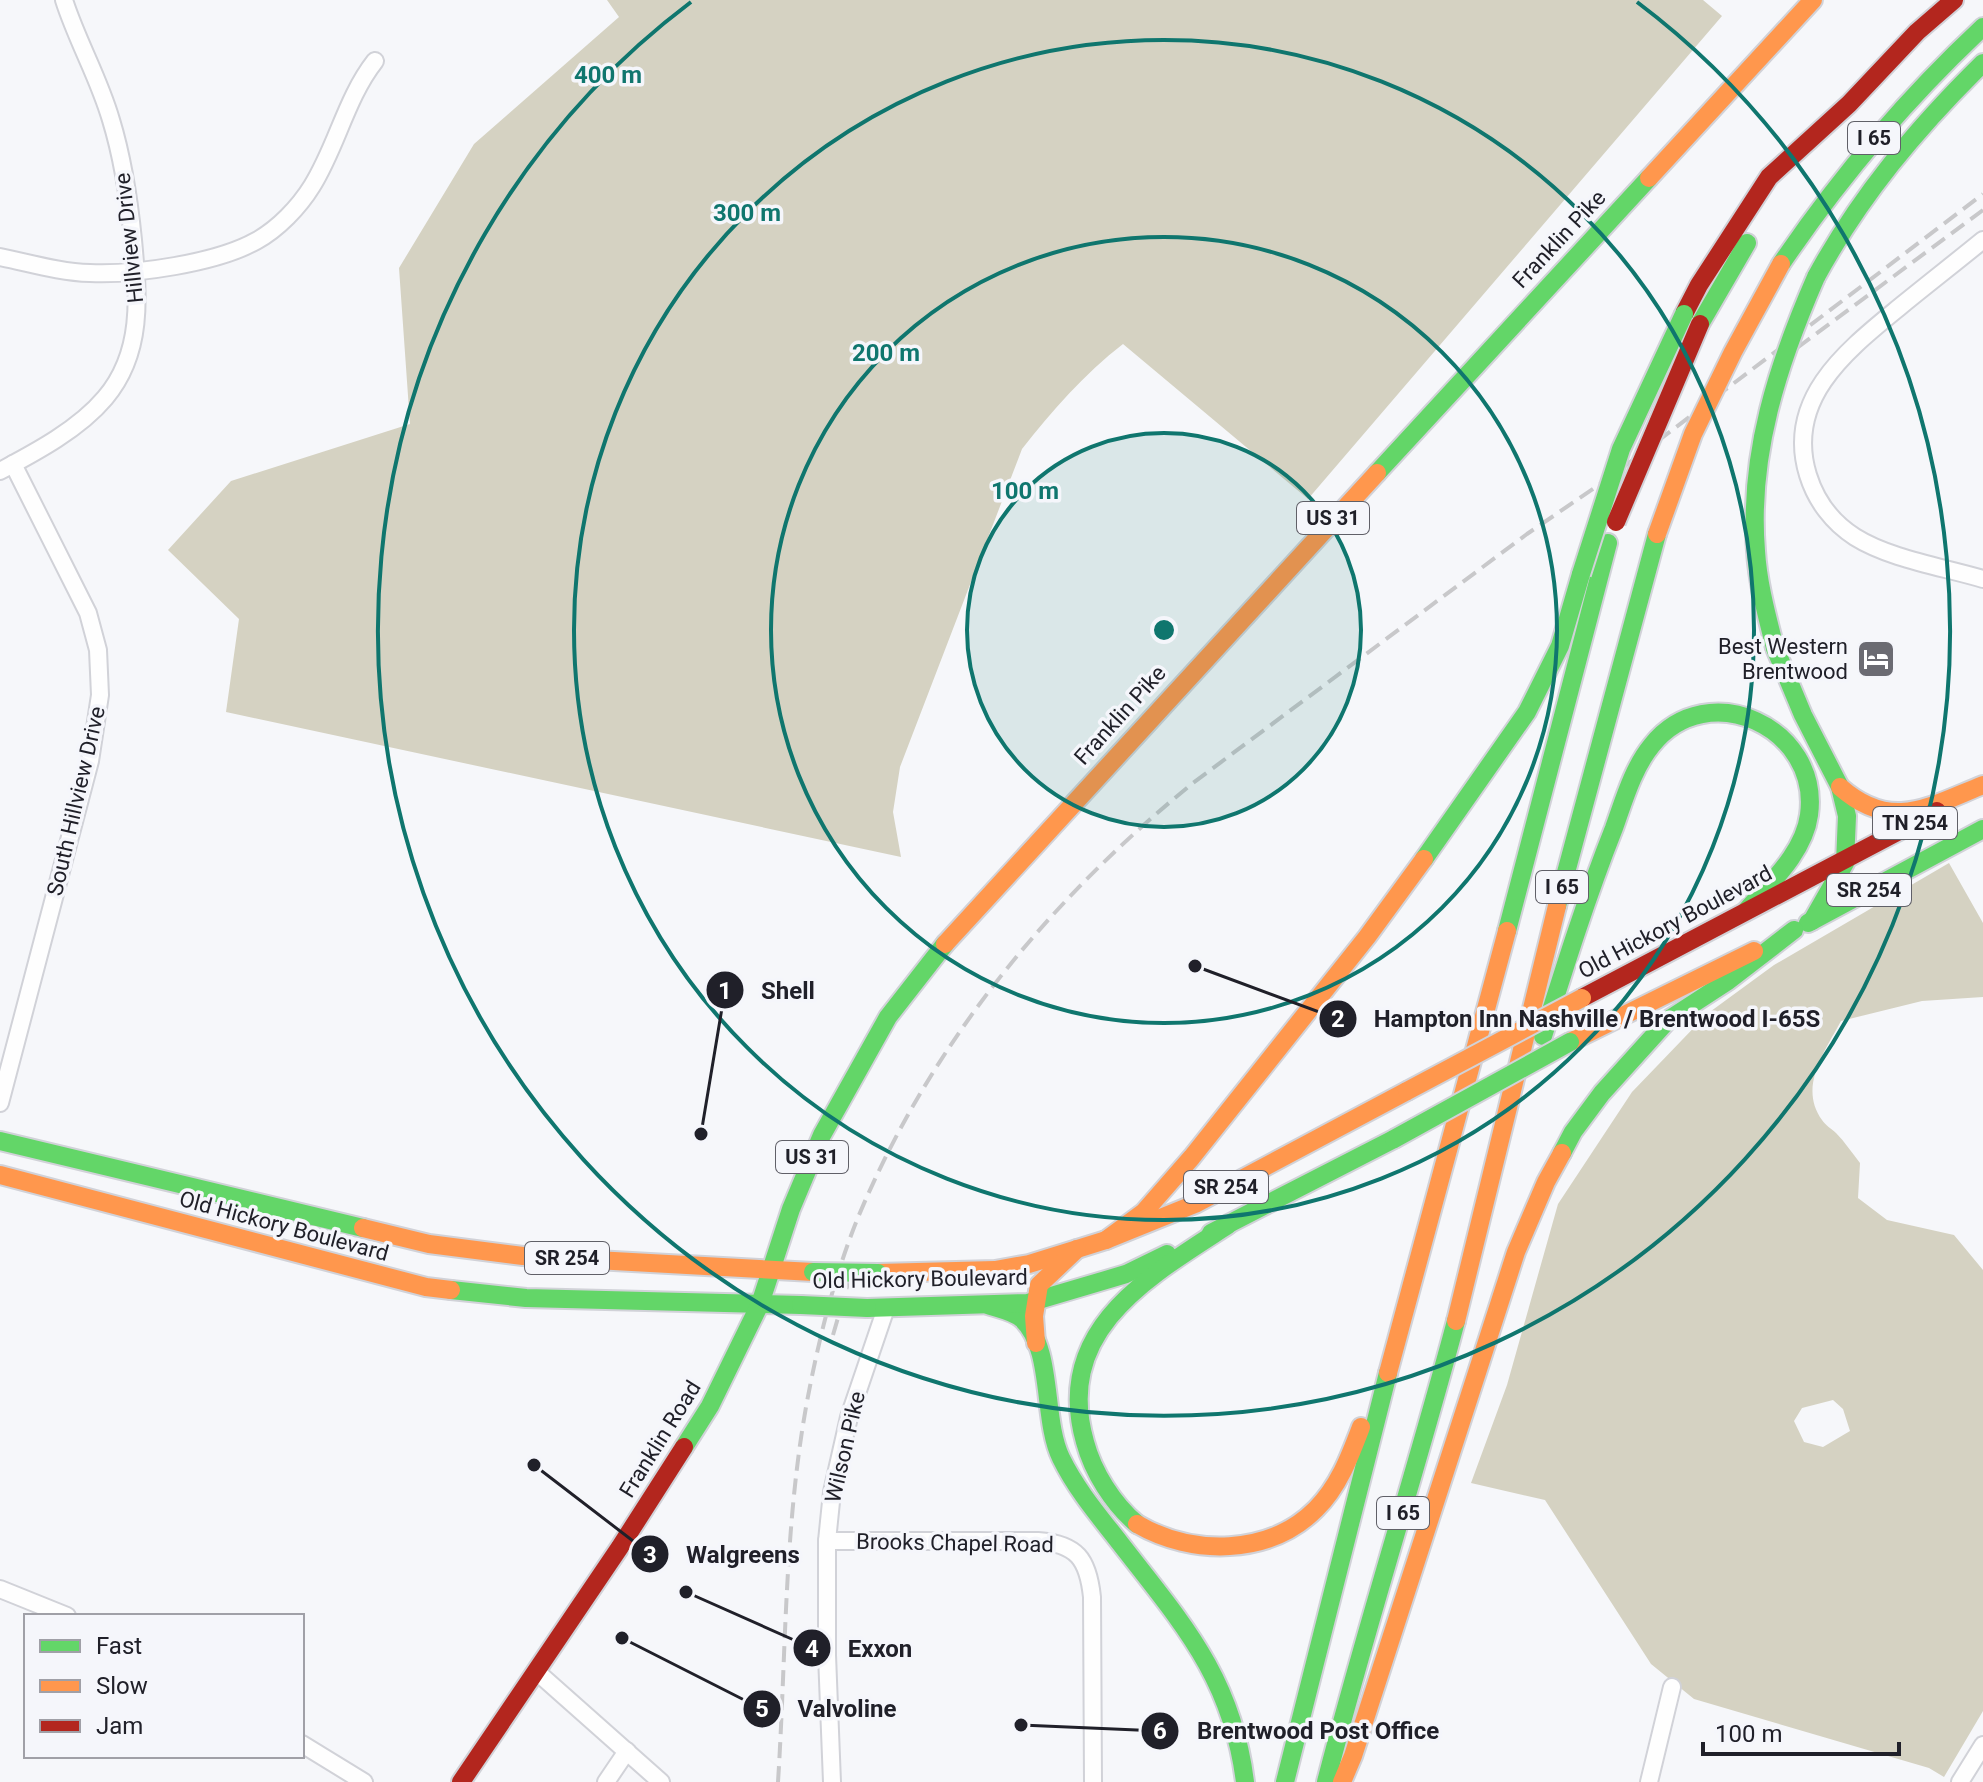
<svg xmlns="http://www.w3.org/2000/svg" width="1983" height="1782" viewBox="0 0 1983 1782" font-family="Roboto,sans-serif">
	<style>
		.forest { fill: #d5d2c2; fill-rule: evenodd }
		.lines { fill: none; stroke-linecap: round; stroke-linejoin: round }
		.street-casing { stroke: #d1d2d8; stroke-width: 20 }
		.fast-casing { stroke: #d1d2d8; stroke-width: 22 }
		.slow-casing { stroke: #d1d2d8; stroke-width: 22 }
		.jam-casing { stroke: #d1d2d8; stroke-width: 22 }
		.street { stroke: #fefefe; stroke-width: 16 }
		.fast { stroke: #63d668; stroke-width: 18 }
		.slow { stroke: #ff974d; stroke-width: 18 }
		.jam { stroke: #b3261e; stroke-width: 18 }
		.rail { stroke: #c8c8ca; stroke-width: 4; stroke-dasharray: 16 8; stroke-linecap: butt }
		.fast-bridge-casing { stroke: #d1d2d8; stroke-width: 22; stroke-linecap: butt }
		.slow-bridge-casing { stroke: #d1d2d8; stroke-width: 22; stroke-linecap: butt }
		.jam-bridge-casing { stroke: #d1d2d8; stroke-width: 22; stroke-linecap: butt }
		.fast-bridge { stroke: #63d668; stroke-width: 18 }
		.slow-bridge { stroke: #ff974d; stroke-width: 18 }
		.jam-bridge { stroke: #b3261e; stroke-width: 18 }
		.ring { fill: none; stroke: #0f766e; stroke-width: 4 }
		.labels { text-anchor: middle; dominant-baseline: central; stroke-width: 7; stroke-linejoin: round; paint-order: stroke }
		.shield { fill: #f5f6fb; stroke: #606068; stroke-width: 2 }
		.shield-label { font-size: 20px; font-weight: bold; fill: #202029 }
		.street-label { font-size: 22px; fill: #202029; stroke: #f5f6fb }
		.poi-label { font-size: 22px; fill: #202029; stroke: #f5f6fb; text-anchor: end }
		.centre { fill: #0f766e; stroke: #f5f6fb; stroke-width: 4 }
		.ring-label { font-size: 24px; text-anchor: middle; font-weight: bold; fill: #0f766e; stroke: #f5f6fb; stroke-width: 7; stroke-linejoin: round; paint-order: stroke }
		.leader { fill: none; stroke: #202029; stroke-width: 3 }
		.callout-dot { fill: #202029; stroke: #f5f6fb; stroke-width: 3 }
		.mark-label { font-size: 24px; text-anchor: middle; font-weight: bold; fill: #fff }
		.callout-label { font-size: 24px; text-anchor: middle; font-weight: bold; fill: #202029; stroke: #f5f6fb; stroke-width: 7; stroke-linejoin: round; paint-order: stroke }
	</style>
	<rect width="100%" height="100%" fill="#f6f7fa"/>
	<g class="forest">
		<path d="M607 0H1703L1722 16 1308 499 1123 344C1084 374 1052 411 1022 449L900 767 893 812 901 857 226 712 239 619 168 550 231 481 410 424 399 268 474 144 619 17Z"/>
		<path d="M1949 863 1983 923V997L1922 1001 1841 1021C1825 1051 1798 1087 1822 1120 1825 1125 1832 1129 1836 1133 1845 1142 1852 1153 1860 1163L1858 1198 1887 1220 1954 1235 1983 1270V1711L1944 1777 1929 1768 1694 1699 1651 1664 1545 1500 1471 1483 1507 1385 1558 1204 1632 1092 1707 1014 1774 965ZM1833 1400 1843 1409 1850 1431 1823 1447 1804 1442 1794 1421 1802 1408Z"/>
	</g>
	<g class="lines">
		<defs>
			<g id="street">
				<path d="M1983 240C1956 262 1929 283 1902 305 1850 348 1784 397 1808 475 1816 501 1833 523 1855 537 1890 559 1943 567 1983 579"/>
				<path d="M0 257C30 263 59 272 90 273 135 275 217 263 256 241 278 229 299 207 312 186 337 146 346 98 375 61"/>
				<path d="M0 471C36 452 79 429 105 398 144 352 138 295 133 240 129 200 123 159 111 120 99 78 77 41 64 0"/>
				<path d="M0 1103 90 761 100 695 98 650 88 613 13 464"/>
				<path d="M827 1541H1038C1077 1544 1088 1559 1092 1597L1093 1782"/>
				<path d="M0 1589 67 1616"/>
				<path d="M537 1672 661 1782"/>
				<path d="M302 1744 364 1782"/>
				<path d="M606 1782 627 1751"/>
				<path d="M832 1782 827 1655V1541L832 1492 849 1417 886 1308"/>
				<path d="M1649 1782 1672 1687"/>
				<path d="M1960 1782 1983 1745"/>
			</g>
			<g id="fast">
				<path d="M1781 264C1840 177 1906 99 1983 27"/>
				<path d="M1816 277C1860 196 1917 128 1983 63"/>
				<path d="M1700 324 1747 243"/>
				<path d="M1377 473 1649 178"/>
				<path d="M1775 648 1803 715 1840 787 1847 816 1845 863 1812 921"/>
				<path d="M1424 859 1527 712 1560 646 1581 574"/>
				<path d="M1557 906 1657 534"/>
				<path d="M1808 923 1983 829"/>
				<path d="M1507 931 1608 543"/>
				<path d="M1543 1036C1565 966 1587 896 1614 828 1624 800 1633 768 1652 745 1708 675 1821 728 1809 815 1804 853 1769 884 1746 911"/>
				<path d="M0 1141 363 1228"/>
				<path d="M1562 1153 1573 1132 1602 1093 1668 1020 1728 981 1794 930"/>
				<path d="M1211 1233 1394 1139"/>
				<path d="M451 1290 526 1298 801 1305"/>
				<path d="M988 1305C999 1309 1013 1311 1022 1319 1054 1349 1042 1419 1061 1458 1076 1489 1099 1516 1120 1543 1182 1623 1232 1677 1245 1782"/>
				<path d="M867 1308 1028 1303 1126 1274 1167 1254"/>
				<path d="M684 1447 710 1406 760 1304 791 1209 822 1135 888 1017 945 944"/>
				<path d="M1137 1524C1113 1504 1093 1472 1085 1442 1053 1330 1148 1277 1228 1225"/>
				<path d="M1285 1782 1388 1373"/>
				<path d="M1326 1782C1366 1627 1415 1475 1456 1321"/>
			</g>
			<g id="slow">
				<path d="M1649 178 1813 0"/>
				<path d="M1840 787C1891 832 1928 807 1983 785"/>
				<path d="M945 944 1377 473"/>
				<path d="M1570 1042 1754 951"/>
				<path d="M0 1175 426 1287 451 1290"/>
				<path d="M363 1228 429 1244 523 1256 813 1272"/>
				<path d="M1106 1240 1144 1212 1192 1157 1367 937 1424 859"/>
				<path d="M878 1273 995 1270 1029 1264 1106 1240 1195 1204 1407 1091"/>
				<path d="M1456 1321 1557 906"/>
				<path d="M1036 1343 1034 1316 1039 1285 1077 1249"/>
				<path d="M1388 1373 1507 931"/>
				<path d="M1137 1524C1192 1556 1269 1556 1316 1509 1339 1486 1350 1456 1361 1427"/>
				<path d="M1342 1782 1353 1756 1516 1252 1546 1182 1562 1153"/>
			</g>
			<g id="jam">
				<path d="M1684 314 1699 285 1769 177 1849 104 1917 32 1954 0"/>
				<path d="M1582 998 1937 811"/>
				<path d="M461 1782 620 1547 684 1447"/>
			</g>
		</defs>
		<use href="#street" class="street-casing"/>
		<use href="#fast" class="fast-casing"/>
		<use href="#slow" class="slow-casing"/>
		<use href="#jam" class="jam-casing"/>
		<use href="#street" class="street"/>
		<use href="#fast" class="fast"/>
		<use href="#slow" class="slow"/>
		<use href="#jam" class="jam"/>
		<g class="rail">
			<path d="M1797 348 1983 210"/>
			<path d="M833 1335 851 1273"/>
			<path d="M778 1782C786 1657 784 1531 806 1407 818 1342 834 1276 859 1215 932 1042 1049 900 1193 783L1527 534 1609 478 1983 194"/>
		</g>
		<defs>
			<g id="fast-bridge">
				<path d="M1581 574 1621 449 1684 314"/>
				<path d="M1775 648C1767 616 1758 584 1756 551 1748 455 1778 364 1816 277"/>
				<path d="M1394 1139 1570 1042"/>
				<path d="M813 1272 878 1273"/>
				<path d="M801 1305 867 1308"/>
			</g>
			<g id="slow-bridge">
				<path d="M1657 534 1693 434 1733 352 1781 264"/>
				<path d="M1407 1091 1582 998"/>
			</g>
			<path id="jam-bridge" d="M1616 522 1700 324"/>
		</defs>
		<use href="#fast-bridge" class="fast-bridge-casing"/>
		<use href="#slow-bridge" class="slow-bridge-casing"/>
		<use href="#jam-bridge" class="jam-bridge-casing"/>
		<use href="#fast-bridge" class="fast-bridge"/>
		<use href="#slow-bridge" class="slow-bridge"/>
		<use href="#jam-bridge" class="jam-bridge"/>
	</g>
	<circle cx="1164" cy="630" r="197" fill="#0f766e" fill-opacity=".12"/>
	<g class="ring">
		<circle cx="1164" cy="630" r="197"/>
		<circle cx="1164" cy="630" r="393"/>
		<circle cx="1164" cy="630" r="590"/>
		<path d="M1637 2A786 786 0 1 1 691 2"/>
	</g>
	<defs>
		<symbol id="hotel-square" viewBox="-11 -11 22 22"><rect x="-9" y="-9" width="18" height="18" rx="4" fill="#6b6b72" stroke="#f5f6fb"/><path d="M-6-4.5h1.5V1H6V5H4.5V3h-9V5H-6ZM-4 0a1.8 1.8 0 1 1 3.6 0ZM.5 0V-2.5h3Q6-2.5 6 0Z" fill="#fff"/></symbol>
	</defs>
	<g fill-rule="evenodd">
		<use href="#hotel-square" x="1854" y="637" width="44" height="44"/>
	</g>
	<g class="labels">
		<g class="shield">
			<rect x="1848" y="122" width="52" height="32" rx="6"/>
			<rect x="1297" y="502" width="72" height="32" rx="6"/>
			<rect x="1873" y="807" width="84" height="32" rx="6"/>
			<rect x="1536" y="871" width="52" height="32" rx="6"/>
			<rect x="1827" y="874" width="84" height="32" rx="6"/>
			<rect x="776" y="1141" width="72" height="32" rx="6"/>
			<rect x="1184" y="1171" width="84" height="32" rx="6"/>
			<rect x="525" y="1242" width="84" height="32" rx="6"/>
			<rect x="1377" y="1497" width="52" height="32" rx="6"/>
		</g>
		<g class="shield-label">
			<text x="1874" y="138">I 65</text>
			<text x="1333" y="518">US 31</text>
			<text x="1915" y="823">TN 254</text>
			<text x="1562" y="887">I 65</text>
			<text x="1869" y="890">SR 254</text>
			<text x="812" y="1157">US 31</text>
			<text x="1226" y="1187">SR 254</text>
			<text x="567" y="1258">SR 254</text>
			<text x="1403" y="1513">I 65</text>
		</g>
		<g class="street-label">
			<text transform="translate(129 238) rotate(-96)">Hillview Drive</text>
			<text transform="translate(1559 239) rotate(-47)">Franklin Pike</text>
			<text transform="translate(1120 715) rotate(-48)">Franklin Pike</text>
			<text transform="translate(76 801) rotate(-77)">South Hillview Drive</text>
			<text transform="translate(1675 922) rotate(-28)">Old Hickory Boulevard</text>
			<text transform="translate(284 1226) rotate(15)">Old Hickory Boulevard</text>
			<text transform="translate(920 1279) rotate(-1)">Old Hickory Boulevard</text>
			<text transform="translate(660 1439) rotate(-58)">Franklin Road</text>
			<text transform="translate(845 1447) rotate(-77)">Wilson Pike</text>
			<text transform="translate(955 1543) rotate(1)">Brooks Chapel Road</text>
		</g>
		<g class="poi-label">
			<text x="1848" y="646">Best Western<tspan x="1848" dy="25">Brentwood</tspan></text>
		</g>
	</g>
	<circle cx="1164" cy="630" r="12" class="centre"/>
	<g class="ring-label">
		<text x="608" y="83">400 m</text>
		<text x="747" y="221">300 m</text>
		<text x="886" y="361">200 m</text>
		<text x="1025" y="499">100 m</text>
	</g>
	<path class="leader" d="M701 1134L725 990M1195 966L1338 1019M534 1465L650 1554M686 1592L812 1648M622 1638L762 1709M1021 1725L1160 1731"/>
	<g class="callout-dot">
		<circle cx="701" cy="1134" r="8"/>
		<circle cx="1195" cy="966" r="8"/>
		<circle cx="534" cy="1465" r="8"/>
		<circle cx="686" cy="1592" r="8"/>
		<circle cx="622" cy="1638" r="8"/>
		<circle cx="1021" cy="1725" r="8"/>
		<circle cx="725" cy="990" r="20"/>
		<circle cx="1338" cy="1019" r="20"/>
		<circle cx="650" cy="1554" r="20"/>
		<circle cx="812" cy="1648" r="20"/>
		<circle cx="762" cy="1709" r="20"/>
		<circle cx="1160" cy="1731" r="20"/>
	</g>
	<g class="mark-label">
		<text x="725" y="999">1</text>
		<text x="1338" y="1027">2</text>
		<text x="650" y="1563">3</text>
		<text x="812" y="1657">4</text>
		<text x="762" y="1717">5</text>
		<text x="1160" y="1739">6</text>
	</g>
	<g class="callout-label">
		<text x="788" y="999">Shell</text>
		<text x="1597" y="1027">Hampton Inn Nashville / Brentwood I-65S</text>
		<text x="743" y="1563">Walgreens</text>
		<text x="880" y="1657">Exxon</text>
		<text x="847" y="1717">Valvoline</text>
		<text x="1318" y="1739">Brentwood Post Office</text>
	</g>
	<rect x="24" y="1614" width="280" height="144" fill="#f5f6fb" stroke="#a0a0a7" stroke-width="2"/>
	<rect x="40" y="1640" width="40" height="12" fill="#63d668" stroke="#a0a0a7" stroke-width="2"/>
	<text x="96" y="1654" font-size="24" fill="#202029">Fast</text>
	<rect x="40" y="1680" width="40" height="12" fill="#ff974d" stroke="#a0a0a7" stroke-width="2"/>
	<text x="96" y="1694" font-size="24" fill="#202029">Slow</text>
	<rect x="40" y="1720" width="40" height="12" fill="#b3261e" stroke="#a0a0a7" stroke-width="2"/>
	<text x="96" y="1734" font-size="24" fill="#202029">Jam</text>
	<path d="M1703 1742v12h196v-12" fill="none" stroke="#202029" stroke-width="4"/>
	<text x="1715" y="1742" font-size="24" fill="#202029" stroke="#f5f6fb" stroke-width="6" paint-order="stroke">100 m</text>
</svg>
